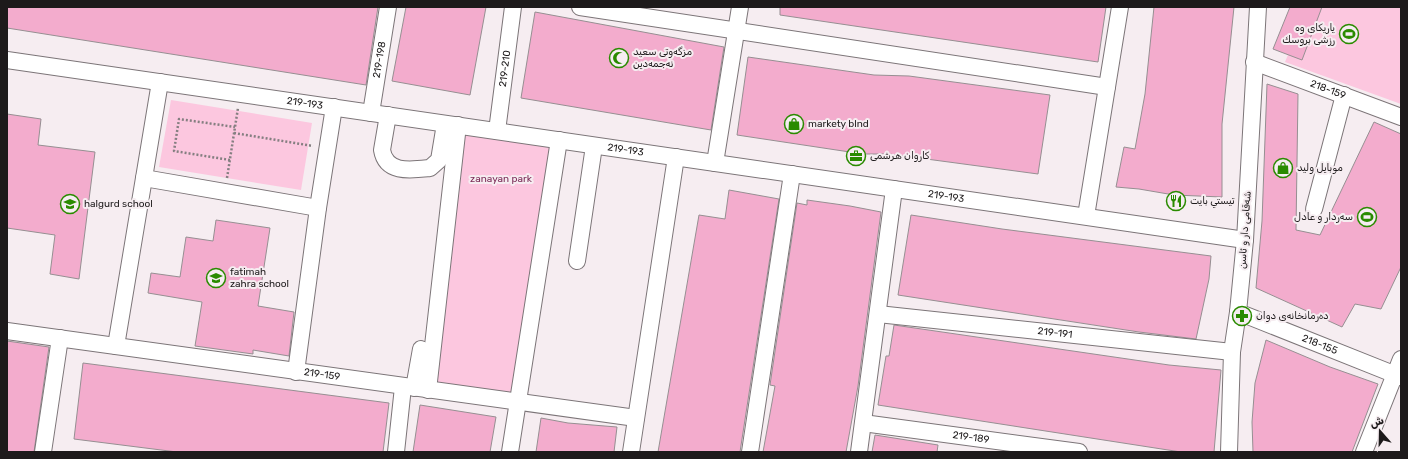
<svg xmlns="http://www.w3.org/2000/svg" width="1408" height="459" viewBox="0 0 1408 459" font-family="Rubik,'Noto Sans Arabic',sans-serif">
	<style>
		.green { fill: #fcc7df }
		.building { fill: #f3accd; stroke: #968f92 }
		.lines { fill: none; stroke-linecap: round; stroke-linejoin: round }
		.minor-casing { stroke: #7c7578; stroke-width: 18 }
		.path { stroke: #857f81; stroke-width: 2.5; stroke-dasharray: 2 2; stroke-linecap: butt }
		.minor { stroke: #fff; stroke-width: 16 }
		.labels { text-anchor: middle; dominant-baseline: central; stroke-width: 4; stroke-linejoin: round; paint-order: stroke }
		.poi-label { font-size: 10px; fill: #1d1a1b; stroke: #f6edf1; text-anchor: start }
		.street-label { font-size: 10px; fill: #1d1a1b; stroke: #f6edf1 }
		.park-label { font-size: 10px; fill: #7b2b57; stroke: #f6edf1 }
	</style>
	<rect width="100%" height="100%" fill="#f6edf1"/>
	<g class="green">
		<path d="M1308 7H1401V104L1285 62Z"/>
		<path d="M171 100 312 123 301 190 159 167Z"/>
		<path d="M458 125 555 139 513 393 435 385Z"/>
	</g>
	<g class="building">
		<path d="M7 7H378L366 85 7 28Z"/>
		<path d="M406 7H486L470 95 392 81Z"/>
		<path d="M780 7H1106L1098 62 780 15Z"/>
		<path d="M1154 7H1234L1222 124V197L1174 195 1139 189 1116 187 1124 147 1135 149 1145 94Z"/>
		<path d="M1290 7H1322L1302 60 1273 49Z"/>
		<path d="M535 12 724 47 711 130 521 98Z"/>
		<path d="M748 57 874 75 909 76 1050 95 1038 174 889 154H863L737 135Z"/>
		<path d="M1267 84 1298 94 1296 230 1320 235 1374 122 1401 134V267L1381 309 1355 304 1342 327 1256 288 1262 221Z"/>
		<path d="M7 114 41 119 38 145 95 152 79 279 50 274 55 235 7 228Z"/>
		<path d="M729 190 779 199 740 452H658L699 215 725 219Z"/>
		<path d="M807 200 850 206 881 212 858 386 846 452H763L775 386 770 385 797 203 807 205Z"/>
		<path d="M911 215 1002 229 1211 256 1209 279 1196 339 1139 332 898 295Z"/>
		<path d="M216 220 270 228 258 306 294 312 289 356 253 350V354L195 346 202 302 148 293 151 273 180 277 186 237 213 241Z"/>
		<path d="M894 325 1169 365 1221 370 1214 452H1181L878 405 886 356H889Z"/>
		<path d="M1266 340 1330 367 1378 384 1352 452H1253L1252 422 1255 383Z"/>
		<path d="M7 341 49 347 34 452H7Z"/>
		<path d="M83 363 389 403 383 452H177L74 439Z"/>
		<path d="M420 405 496 417 490 452H413Z"/>
		<path d="M541 418 568 423 617 427 614 452H536Z"/>
		<path d="M875 435 938 445 937 452H872Z"/>
	</g>
	<g class="lines">
		<defs>
			<g id="minor">
				<path d="M580 7 1107 87"/>
				<path id="s1" d="M7 60 1245 240"/>
				<path id="s2" d="M1254 62 1401 117"/>
				<path id="s3" d="M371 113 388 7"/>
				<path d="M388 115 382 150C386 174 411 170 430 168L439 160 445 124"/>
				<path id="s4" d="M497 131 513 7"/>
				<path d="M715 163 740 7"/>
				<path d="M144 178 318 208"/>
				<path d="M1314 209 1344 95"/>
				<path d="M1086 216 1120 7"/>
				<path d="M577 261 594 146"/>
				<path id="s5" d="M1238 312 1401 377"/>
				<path id="s6" d="M878 314 1232 352"/>
				<path id="s7" d="M7 331 636 418"/>
				<path d="M116 346 160 82"/>
				<path d="M296 372 318 208 334 107"/>
				<path d="M414 388 421 349"/>
				<path d="M428 390 458 125"/>
				<path id="s8" d="M863 423 1079 452"/>
				<path d="M43 452 60 338"/>
				<path d="M396 452 403 387"/>
				<path d="M510 452 559 140"/>
				<path d="M631 452 676 157"/>
				<path d="M750 452 792 174"/>
				<path d="M859 452 894 189"/>
				<path d="M1229 452 1232 352 1238 312 1245 240 1258 7"/>
				<path d="M1364 452 1401 359"/>
			</g>
		</defs>
		<use href="#minor" class="minor-casing"/>
		<g class="path">
			<path d="M234 133 313 146"/>
			<path d="M230 160 174 151 179 119 235 127"/>
			<path d="M227 178 238 108"/>
		</g>
		<use href="#minor" class="minor"/>
	</g>
	<defs>
		<symbol id="stadium-ring" viewBox="-11 -11 22 22"><circle r="9.5" fill="#f6edf1" stroke="#2a8b00" stroke-width="1.5"/><path d="M0-5a6.5 5 0 1 0 0 10a6.5 5 0 1 0 0-10ZM-3.5-1.8h7v3.6h-7Z" fill="#2a8b00"/></symbol>
		<symbol id="mosque-ring" viewBox="-11 -11 22 22"><circle r="9.5" fill="#f6edf1" stroke="#2a8b00" stroke-width="1.5"/><path d="M3.5-4.9A6 6 0 1 0 3.5 4.9A5 5 0 1 1 3.5-4.9Z" fill="#2a8b00"/></symbol>
		<symbol id="shop-ring" viewBox="-11 -11 22 22"><circle r="9.5" fill="#f6edf1" stroke="#2a8b00" stroke-width="1.5"/><path d="M-5-2.5h2.3a2.7 3.5 0 0 1 5.4 0H5L5.5 6h-11ZM-1.5-2.5h3a1.5 2.3 0 0 0-3 0Z" fill="#2a8b00"/></symbol>
		<symbol id="office-ring" viewBox="-11 -11 22 22"><circle r="9.5" fill="#f6edf1" stroke="#2a8b00" stroke-width="1.5"/><path d="M-6-3h4V-5.5h4V-3h4V5H-6ZM-1-4.5V-3h2v-1.5ZM-6 0V1H6V0Z" fill="#2a8b00"/></symbol>
		<symbol id="restaurant-ring" viewBox="-11 -11 22 22"><circle r="9.5" fill="#f6edf1" stroke="#2a8b00" stroke-width="1.5"/><path d="M-5-6h1v4h1v-4h1v4h1v-4h1v5L-1.5 .5V6h-2V.5L-5-1ZM5-6V6H3V1.5H1.5Q1.5-4 5-6Z" fill="#2a8b00"/></symbol>
		<symbol id="school-ring" viewBox="-11 -11 22 22"><circle r="9.5" fill="#f6edf1" stroke="#2a8b00" stroke-width="1.5"/><path d="M0-5L7-2L0 1L-7-2ZM-4 1L0 2.5L4 1V4Q0 6-4 4Z" fill="#2a8b00"/></symbol>
		<symbol id="pharmacy-ring" viewBox="-11 -11 22 22"><circle r="9.5" fill="#f6edf1" stroke="#2a8b00" stroke-width="1.5"/><path d="M-2-6h4v4h4v4h-4v4h-4v-4h-4v-4h4Z" fill="#2a8b00"/></symbol>
	</defs>
	<g fill-rule="evenodd">
		<use href="#stadium-ring" x="1338" y="23" width="22" height="22"/>
		<use href="#mosque-ring" x="608" y="47" width="22" height="22"/>
		<use href="#shop-ring" x="783" y="113" width="22" height="22"/>
		<use href="#office-ring" x="845" y="145" width="22" height="22"/>
		<use href="#shop-ring" x="1272" y="157" width="22" height="22"/>
		<use href="#restaurant-ring" x="1165" y="190" width="22" height="22"/>
		<use href="#school-ring" x="59" y="193" width="22" height="22"/>
		<use href="#stadium-ring" x="1356" y="206" width="22" height="22"/>
		<use href="#school-ring" x="205" y="267" width="22" height="22"/>
		<use href="#pharmacy-ring" x="1231" y="305" width="22" height="22"/>
	</g>
	<g class="labels">
		<g class="poi-label">
			<text x="1335" y="28" text-anchor="end">ياريكاى وه<tspan x="1335" dy="12">رزشى بروسك</tspan></text>
			<text x="633" y="52">مزگەوتی سعید<tspan x="633" dy="12">نەجمەدین</tspan></text>
			<text x="808" y="124">markety blnd</text>
			<text x="870" y="156">كاروان هرشمی</text>
			<text x="1297" y="168">موبايل وليد</text>
			<text x="1190" y="201">تيستي بايت</text>
			<text x="84" y="204">halgurd school</text>
			<text x="1353" y="217" text-anchor="end">سەردار و عادل</text>
			<text x="230" y="272">fatimah<tspan x="230" dy="12">zahra school</tspan></text>
			<text x="1256" y="316">دەرمانخانەی دوان</text>
		</g>
		<g class="street-label">
			<text stroke="none"><textPath href="#s3" startOffset="54">219-198</textPath></text>
			<text stroke="none"><textPath href="#s4" startOffset="63">219-210</textPath></text>
			<text stroke="none"><textPath href="#s2" startOffset="79">218-159</textPath></text>
			<text stroke="none"><textPath href="#s1" startOffset="301">219-193</textPath></text>
			<text stroke="none"><textPath href="#s1" startOffset="625">219-193</textPath></text>
			<text stroke="none"><textPath href="#s1" startOffset="949">219-193</textPath></text>
			<text transform="translate(1245 230) rotate(-86)">شەقامی دار و ئاسن</text>
			<text stroke="none"><textPath href="#s6" startOffset="178">219-191</textPath></text>
			<text stroke="none"><textPath href="#s5" startOffset="88">218-155</textPath></text>
			<text stroke="none"><textPath href="#s7" startOffset="318">219-159</textPath></text>
			<text stroke="none"><textPath href="#s8" startOffset="109">219-189</textPath></text>
		</g>
		<g class="park-label">
			<text x="501" y="179">zanayan park</text>
		</g>
	</g>
	<rect width="1408" height="459" fill="none" stroke="#1d1a1b" stroke-width="16"/>
	<g transform="translate(1380 431) rotate(340)" stroke="#f6edf1" stroke-width="3" paint-order="stroke">
	<path d="M0-3L7 15L0 10L-7 15Z" fill="#1d1a1b"/>
	<text y="-6" font-size="11" font-weight="bold" text-anchor="middle" fill="#1d1a1b">ش</text>
	</g>
</svg>
